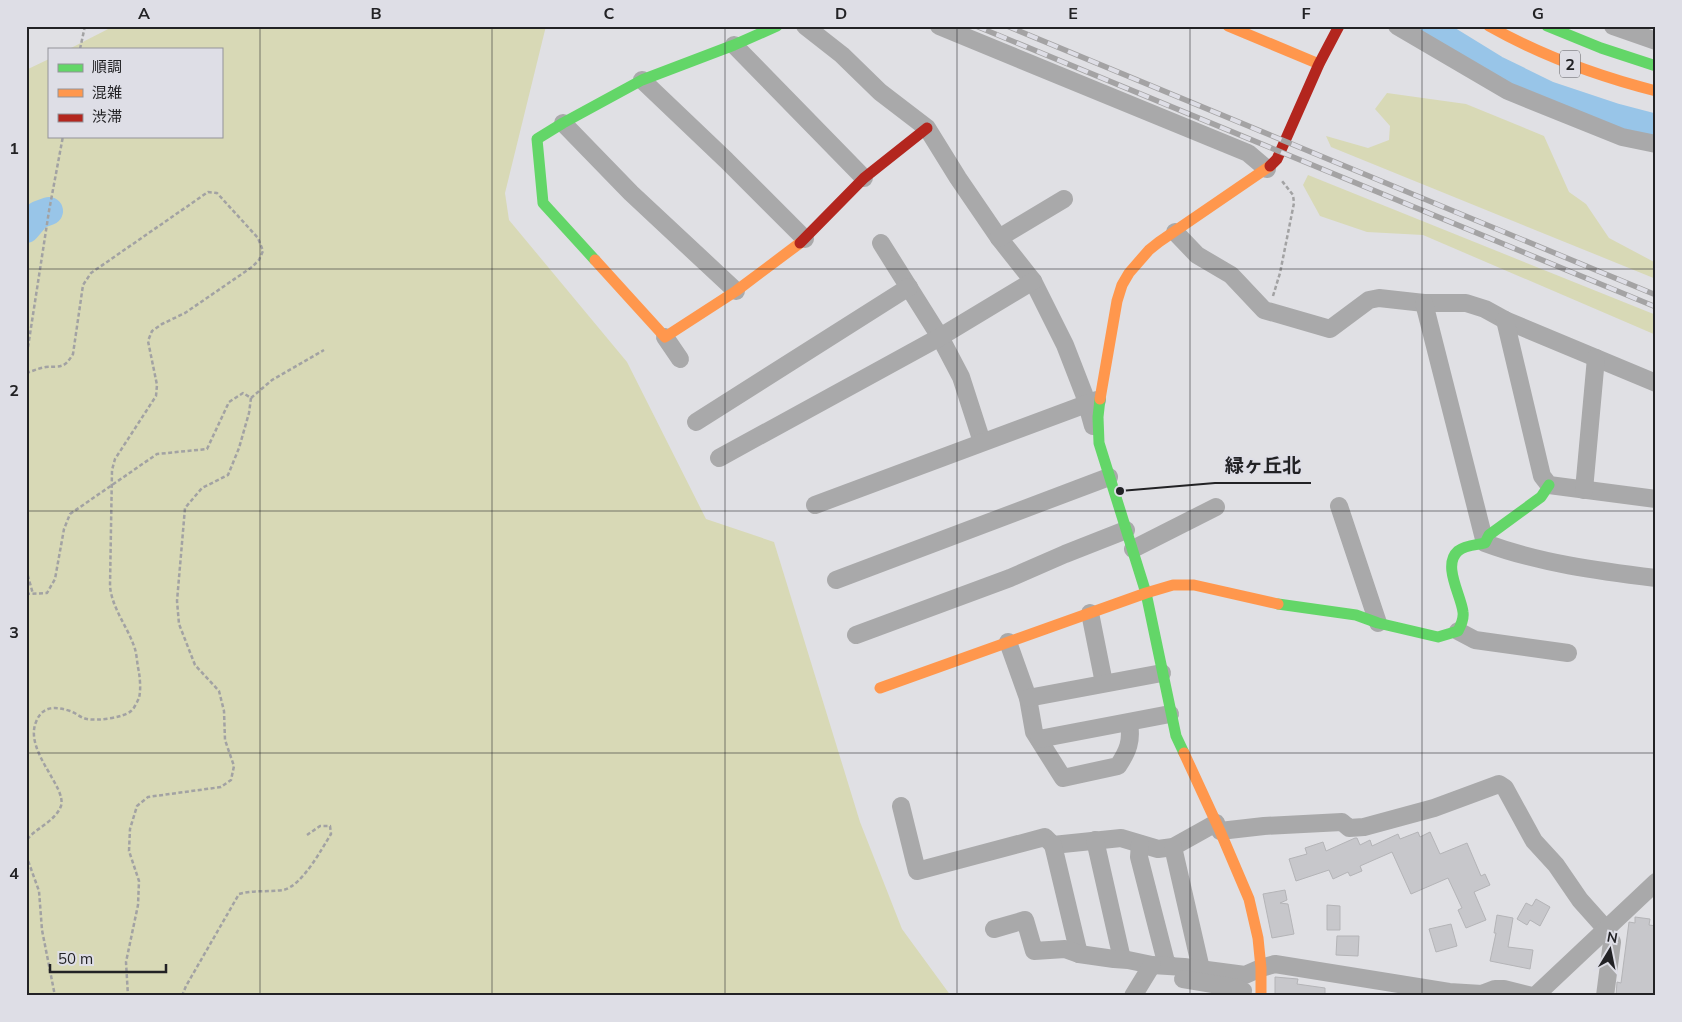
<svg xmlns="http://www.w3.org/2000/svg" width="1682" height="1022" viewBox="0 0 1682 1022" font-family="Mulish,'Noto Sans JP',sans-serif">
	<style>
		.green { fill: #d8d9b6 }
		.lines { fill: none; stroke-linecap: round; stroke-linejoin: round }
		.river { stroke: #98c5e8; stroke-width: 28 }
		.building { fill: #c7c7cb; stroke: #b4b4b7 }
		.path { stroke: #a2a2a3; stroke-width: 2.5; stroke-dasharray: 4 2.5; stroke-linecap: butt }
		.street { stroke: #a9a9aa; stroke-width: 18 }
		.fast { stroke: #63d668; stroke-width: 11 }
		.slow { stroke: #ff974d; stroke-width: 11 }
		.jam { stroke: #b3261e; stroke-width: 11 }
		.rail-casing { stroke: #a4a3a4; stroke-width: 5.5 }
		.rail { stroke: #dedee6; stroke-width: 4; stroke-dasharray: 11; stroke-linecap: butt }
		.grid { fill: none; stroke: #222225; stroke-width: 1; stroke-opacity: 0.55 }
		.labels { text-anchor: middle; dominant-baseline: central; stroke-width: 4.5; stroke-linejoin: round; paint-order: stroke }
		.shield { fill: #dedee6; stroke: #5a5a5f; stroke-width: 1 }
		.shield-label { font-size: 16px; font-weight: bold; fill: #222225 }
		.leader { fill: none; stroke: #222225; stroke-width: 2 }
		.callout-dot { fill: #222225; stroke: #dedee6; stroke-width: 2 }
		.callout-label { font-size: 19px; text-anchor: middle; font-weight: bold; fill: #222225; stroke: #dedee6; stroke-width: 4.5; stroke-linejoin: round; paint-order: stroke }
		.neatline { fill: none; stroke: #222225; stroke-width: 2 }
		.grid-label { font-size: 16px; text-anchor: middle; font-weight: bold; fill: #222225 }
	</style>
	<rect width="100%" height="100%" fill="#e0e0e4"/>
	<g class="green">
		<path d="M114 26H546L505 193 509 220 627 362 706 519 774 542 860 822 902 929 951 996H26V70L49 59V136H221V49H69Z"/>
		<path d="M1387 93 1466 104 1544 136 1569 192 1586 204 1609 238 1656 263V279L1331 147 1326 136 1368 148 1389 140 1390 126 1375 109Z"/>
		<path d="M1308 175 1656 315V335L1423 235 1367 232 1320 216 1303 185Z"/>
	</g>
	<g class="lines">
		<g class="river">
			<path d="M1425 26 1495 69 1548 95 1614 117 1656 128"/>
			<path d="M26 229 38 215 49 211"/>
		</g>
	</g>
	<g class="building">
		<path d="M1418 832 1420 837 1430 832 1440 854 1467 843 1481 876 1485 874 1490 885 1474 892 1486 920 1466 928 1458 910 1462 908 1448 878 1411 894 1392 852 1360 866 1362 871 1350 876 1348 872 1333 879 1329 870 1296 881 1289 859 1307 854 1305 848 1323 842 1326 851 1355 838H1357L1360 845 1370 840 1372 846 1398 834 1400 839Z"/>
		<path d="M1285 890 1287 900 1280 903 1288 904 1294 934 1272 938 1263 894Z"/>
		<path d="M1536 899 1550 907 1540 926 1530 920 1527 925 1517 919 1526 903 1532 906Z"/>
		<path d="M1327 905 1340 906V930H1327Z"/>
		<path d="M1497 915 1513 918 1508 947 1533 950 1530 969 1490 961 1496 933H1494Z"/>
		<path d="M1635 917 1650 919 1649 925 1656 926V996H1616L1617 982 1621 983 1629 922 1635 923Z"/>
		<path d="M1451 924 1457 946 1436 952 1429 929Z"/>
		<path d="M1337 936H1359L1358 956 1336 955Z"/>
		<path d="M1275 977 1298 979 1297 984 1325 988V996H1275Z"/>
	</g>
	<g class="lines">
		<g class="path">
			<path d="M80 49 85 26"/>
			<path d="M1273 296 1280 273 1294 203 1293 195 1282 181"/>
			<path d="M26 360 49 211 63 136"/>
			<path d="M26 373C33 371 39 368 46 367 61 366 64 369 73 354L83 285 91 273 208 192 217 193 258 238 263 251 259 260 252 267 185 313 162 324 152 331 148 341 157 385 156 396 115 459 112 470 110 586C112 609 128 627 135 649 137 656 137 664 139 672 140 680 141 690 139 698 137 702 134 709 131 711 123 718 97 721 87 719 81 718 76 713 70 711 55 706 42 706 36 722 24 751 67 787 61 806 55 822 35 828 26 841"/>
			<path d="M251 398 272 380 324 350"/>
			<path d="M26 569 33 594"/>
			<path d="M26 594 47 593 55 579 64 529 70 514 157 454 207 449 229 402 243 393 251 398 249 413 239 448 228 475 202 488 185 508 177 601 179 624 195 665 219 691 224 711 225 740 234 766 231 780 221 787 148 797 137 806 130 829 129 851 139 881 138 905 126 962 128 996"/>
			<path d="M26 855 39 891 42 930 55 996"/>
			<path d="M182 996 186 986 239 894C253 890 268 892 283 890 302 886 321 850 331 834L330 826H320L307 835"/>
		</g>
		<g class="street">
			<path d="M805 26 842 55 880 92 927 128 958 178 999 238 1033 281 1065 345 1084 394 1093 426"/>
			<path d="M939 26 1248 153 1267 169"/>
			<path d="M1397 26 1508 91 1622 137 1656 144"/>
			<path d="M1613 26 1656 41"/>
			<path d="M734 45 864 178"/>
			<path d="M642 80 726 160 805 239"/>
			<path d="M563 123 631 193 736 291"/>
			<path d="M1175 232 1197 255 1231 275 1264 310 1330 329 1369 300 1379 298 1424 303H1466L1485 309 1505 320 1656 383"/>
			<path d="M999 238 1064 199"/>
			<path d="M881 243 940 337 961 377 982 442"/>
			<path d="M1424 303 1485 543C1539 563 1598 571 1656 578"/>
			<path d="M1505 320 1542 476 1549 485 1656 499"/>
			<path d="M665 337 680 359"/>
			<path d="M696 422 909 287"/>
			<path d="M719 458 940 337 1033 281"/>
			<path d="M1584 490 1596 358"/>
			<path d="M815 505 1097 400"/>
			<path d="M1339 506 1378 623"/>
			<path d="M1133 549 1216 507"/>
			<path d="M836 580 1109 477"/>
			<path d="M1090 613 1104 683"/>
			<path d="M1458 631 1475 640 1568 653"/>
			<path d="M856 635 1010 578 1065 554 1126 530"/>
			<path d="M1008 642 1028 698 1034 732 1063 778 1118 766C1128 751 1132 741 1129 723"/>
			<path d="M1028 698 1162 673"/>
			<path d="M1039 739 1170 714"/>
			<path d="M901 806 917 871 1045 837 1053 845 1121 838 1158 849 1173 847 1216 823"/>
			<path d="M1220 831 1264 826 1342 822 1349 828 1364 827 1434 808 1499 784 1505 788 1534 841 1556 865 1580 900 1605 928 1612 942 1605 996"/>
			<path d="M1095 840 1122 959"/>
			<path d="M1140 844 1139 857 1166 962 1171 966"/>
			<path d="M1053 845 1079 954"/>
			<path d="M1173 847 1201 969"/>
			<path d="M994 929 1025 920 1034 951 1065 949 1079 954 1114 959 1128 960 1152 965 1184 967 1245 975 1261 968 1275 964 1449 992 1482 994 1495 989H1504L1532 996"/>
			<path d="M1183 979 1237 988 1243 991 1242 996"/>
			<path d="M1133 996 1152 965"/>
			<path d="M1535 996 1656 882"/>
		</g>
		<g class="fast">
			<path d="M1547 26 1601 48 1656 66"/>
			<path d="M595 260 543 203 537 139 563 123 642 80 734 45 777 26"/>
			<path d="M1100 399 1098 417 1099 443 1146 593 1176 736 1184 753"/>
			<path d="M1278 604 1356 615 1378 623 1438 637 1458 631C1461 625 1464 619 1463 612 1461 595 1442 565 1458 551 1465 545 1477 545 1485 543L1489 535 1541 497 1549 485"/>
		</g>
		<g class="slow">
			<path d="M1228 26 1319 64"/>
			<path d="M1489 26C1542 56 1597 76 1656 91"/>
			<path d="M595 260 665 337 736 291 800 243"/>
			<path d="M1100 399 1117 301 1122 285 1129 273 1149 250 1159 242 1270 166"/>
			<path d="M880 688 1146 593 1173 585H1194L1278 604"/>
			<path d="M1184 753 1220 831 1249 899 1258 938 1261 968V996"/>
		</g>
		<g class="jam">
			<path d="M1270 166 1277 159 1319 64 1339 26"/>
			<path d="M800 243 864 178 927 128"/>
		</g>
		<defs>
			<g id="rail">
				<path d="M976 26 1656 307"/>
				<path d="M1007 26 1656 295"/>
			</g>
		</defs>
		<use href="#rail" class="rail-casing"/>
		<use href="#rail" class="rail"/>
	</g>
	<path class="grid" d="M260 26V996M492 26V996M725 26V996M957 26V996M1190 26V996M1422 26V996M26 269H1656M26 511H1656M26 753H1656"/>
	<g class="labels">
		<rect class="shield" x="1560" y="50.5" width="20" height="27" rx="4"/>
		<g class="shield-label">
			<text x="1570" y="64">2</text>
		</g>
	</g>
	<path class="leader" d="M1120 491L1215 483H1311"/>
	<circle class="callout-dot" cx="1120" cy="491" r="5"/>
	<g class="callout-label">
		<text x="1263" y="472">緑ヶ丘北</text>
	</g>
	<rect width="1682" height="1022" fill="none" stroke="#dedee6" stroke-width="55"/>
	<rect x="48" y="48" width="175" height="90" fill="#dedee6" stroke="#939399"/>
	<rect x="58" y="64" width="25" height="8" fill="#63d668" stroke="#939399"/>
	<text x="92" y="72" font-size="15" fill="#222225">順調</text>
	<rect x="58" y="89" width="25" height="8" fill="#ff974d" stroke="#939399"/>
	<text x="92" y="98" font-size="15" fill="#222225">混雑</text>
	<rect x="58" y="114" width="25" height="8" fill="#b3261e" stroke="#939399"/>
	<text x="92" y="122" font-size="15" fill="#222225">渋滞</text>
	<g transform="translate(1610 950) rotate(10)" stroke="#dedee6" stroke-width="4" paint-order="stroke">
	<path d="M0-4L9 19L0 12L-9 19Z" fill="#222225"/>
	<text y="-8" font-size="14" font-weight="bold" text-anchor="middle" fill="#222225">N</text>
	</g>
	<path d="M50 964v8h116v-8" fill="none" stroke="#222225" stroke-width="2.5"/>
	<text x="58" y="964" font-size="15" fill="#222225" stroke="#dedee6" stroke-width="4" paint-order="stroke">50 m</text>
	<rect x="28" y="28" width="1626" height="966" class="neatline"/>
	<g class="grid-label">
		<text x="144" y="19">A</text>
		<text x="376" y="19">B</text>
		<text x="609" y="19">C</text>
		<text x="841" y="19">D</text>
		<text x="1073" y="19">E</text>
		<text x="1306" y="19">F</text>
		<text x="1538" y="19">G</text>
		<text x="14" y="154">1</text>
		<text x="14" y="396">2</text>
		<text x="14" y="638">3</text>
		<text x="14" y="879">4</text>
	</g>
</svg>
